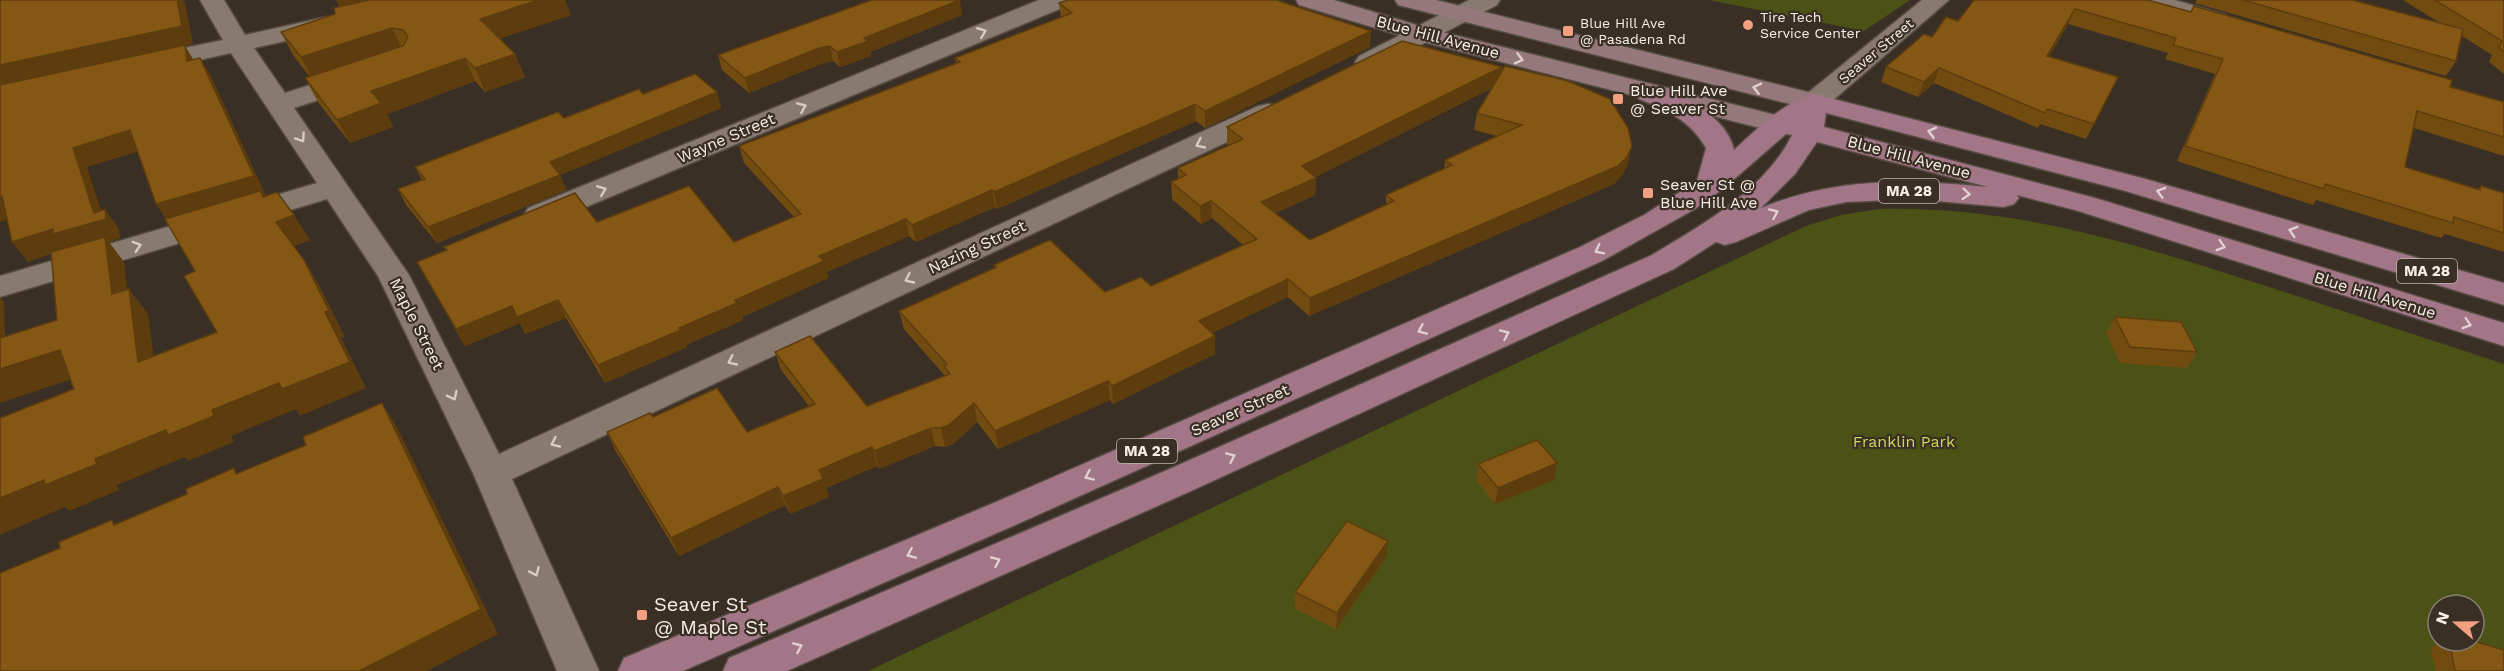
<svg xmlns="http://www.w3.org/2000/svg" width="2504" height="671" viewBox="0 0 2504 671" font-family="'Work Sans',sans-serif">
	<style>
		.green { fill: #4c5115; fill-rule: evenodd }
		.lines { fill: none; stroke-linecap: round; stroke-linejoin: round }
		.street-casing { stroke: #544b42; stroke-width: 3 }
		.secondary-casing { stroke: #544b42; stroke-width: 3 }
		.primary-casing { stroke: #544b42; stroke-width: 3 }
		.street { fill: #887a6e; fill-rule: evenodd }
		.secondary { fill: #95787b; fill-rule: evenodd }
		.primary { fill: #a27587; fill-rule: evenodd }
		.wall { fill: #724b11; fill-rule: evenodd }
		.shaded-wall { fill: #5d3d0e }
		.building { fill: #855714; stroke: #5d3d0e; stroke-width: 1.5 }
		.oneway { stroke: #d5ccc3 }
		.oneway2 { stroke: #ded1cd }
		.oneway3 { stroke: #e1d0d0 }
		.poi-dot { fill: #f2a080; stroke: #3a2f24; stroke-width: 2 }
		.labels { text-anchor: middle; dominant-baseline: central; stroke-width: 4.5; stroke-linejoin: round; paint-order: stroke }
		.far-poi-label { font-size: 14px; fill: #f6efe8; stroke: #3a2f24; text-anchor: start }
		.far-street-label { font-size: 14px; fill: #f6efe8; stroke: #3a2f24 }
		.shield { fill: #3a2f24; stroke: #beb5ad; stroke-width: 1.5 }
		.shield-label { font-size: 15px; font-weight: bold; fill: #f6efe8 }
		.street-label { font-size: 16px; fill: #f6efe8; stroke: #3a2f24 }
		.poi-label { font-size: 16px; fill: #f6efe8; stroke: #3a2f24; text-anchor: start }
		.park-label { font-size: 16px; fill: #ccd957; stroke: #3a2f24 }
		.near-poi-label { font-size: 20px; fill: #f6efe8; stroke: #3a2f24; text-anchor: start }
	</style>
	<rect width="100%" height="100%" fill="#3a2f24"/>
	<g class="green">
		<path d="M1709 0H1910L1864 31Z"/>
		<path d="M1879 209C2018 206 2135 244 2266 286 2345 312 2425 338 2504 364V671H868L1806 226 1841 215ZM2438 605H2474V641H2438Z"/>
	</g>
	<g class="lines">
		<defs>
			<g id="street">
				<path d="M200 0H224L245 35 326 17 335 20 339 25 335 30 254 48 285 93 357 70 366 72 370 78 366 84 294 108 409 275 499 454 1258 106 1268 104 1278 106 1282 112 1278 118 512 479 599 671H557L473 473 378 276 327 199 0 297V276L317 183 231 53 145 72 136 70 132 64 136 58 223 40Z"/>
				<path d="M1039 0H1072L1069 5 550 222 539 224 528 222 524 215 528 208Z"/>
				<path d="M1469 0H1500L1497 5 1377 68 1368 70 1359 68 1355 62 1359 56Z"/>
				<path d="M1922 0H1949L1824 108 1814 110 1804 108 1800 102 1804 96Z"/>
				<path d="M2137 0H2175L2226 15 2229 20 2226 25 2217 27 2140 5Z"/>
			</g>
			<g id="secondary">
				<path d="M1296 0H1334L1430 29 1788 118 1792 124 1788 130 1778 132 1768 130 1412 39 1299 5Z"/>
				<path d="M1395 0H1436L1824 96 1828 102 1824 108 1814 110 1398 5Z"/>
			</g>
			<path id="primary" d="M1648 85C1679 93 1727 115 1734 150 1757 129 1783 102 1814 94L2142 178 2504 283V305L2122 190 1826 113 1824 127 2095 198 2504 323V346L2075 210 2017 195 2019 198 2014 204 2004 207 1914 199 1846 202 1809 210 1736 242 1725 245 1716 242 1674 269 1191 491 787 671H723L729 658 1165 471 1652 255C1702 225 1765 190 1792 135L1786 134 1724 188 1695 209 1602 261 1022 522 683 671H618L624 658 996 502 1580 247 1644 215 1697 181 1706 148C1690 120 1667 110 1639 99L1635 93 1639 87ZM1817 142 1988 187C1910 179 1835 177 1761 208L1795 174Z"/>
		</defs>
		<use href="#street" class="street-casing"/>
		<use href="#secondary" class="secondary-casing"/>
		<use href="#primary" class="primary-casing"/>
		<use href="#street" class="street"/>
		<use href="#secondary" class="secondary"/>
		<use href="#primary" class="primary"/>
	</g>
	<g class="wall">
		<path d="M2148 0 2504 102V156L2414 128 2405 167 2478 189 2481 186 2504 193V252L2445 234 2441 238 2316 200 2313 205 2177 161 2215 74 2165 59 2168 53 2068 24 2049 57 2118 77 2086 139 2040 124 2038 128 1934 83 1918 97 1881 82 1886 67 1958 21Z"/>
		<path d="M2197 0H2352L2440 23 2403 0H2504V74L2489 62 2492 55 2462 36 2456 61 2446 76 2195 3Z"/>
		<path d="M1059 3 1370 47 1205 128 1196 121 997 209 995 207 916 242 909 236 827 272 828 278 742 317 743 320 686 345 687 347 605 383 566 318 525 334 520 323 465 346 417 262 446 250 444 247 597 222 734 242 794 217 744 163 739 146 956 63 955 58 1061 17Z"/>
		<path d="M571 15 500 38 515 54 525 77 485 92 475 81 387 114 393 127 350 143 318 102 305 78 310 77 293 55 281 32Z"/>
		<path d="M962 15 870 52 871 56 840 67 833 61 823 63 749 93 722 70 718 55Z"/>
		<path d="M1502 67 1501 74 1628 163 1623 174 1614 184 1309 316 1288 297 1212 333 1215 354 1113 404 1110 400 998 449 977 422 953 444 945 447 935 446 879 469 877 466 826 488 829 497 790 514 785 505 679 556 615 450 607 432 653 417 747 432 809 406 781 370 775 352 867 406 945 376 904 329 899 311 995 269 994 265 1105 292 1151 286 1243 245 1212 218 1201 224 1172 199 1171 182 1178 178V168L1228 146 1227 145V127ZM1492 88 1477 113 1474 130 1497 136 1445 160 1444 169 1386 195V205L1310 240 1276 213 1315 195 1316 178 1315 177Z"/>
		<path d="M717 92 721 108 560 175 566 190 437 243 406 205 398 189 422 180 415 167 643 94Z"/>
		<path d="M2115 317 2197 352 2187 368 2120 363 2106 333Z"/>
		<path d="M1478 464 1554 480 1495 504 1476 480Z"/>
		<path d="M1386 557 1336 629 1294 608 1295 592Z"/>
		<path d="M2439 641H2474L2504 671H2436L2431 649Z"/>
	</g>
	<g class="shaded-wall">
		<path d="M177 0H183L185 3 193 44 185 46 196 64 0 87V65Z"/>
		<path d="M336 0H395L342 12Z"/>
		<path d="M538 0H565L571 15 490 42 480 19Z"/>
		<path d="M960 0 962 15 870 52 871 56 840 67 837 52 864 38Z"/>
		<path d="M2075 9 2068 24 2040 71 2047 56Z"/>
		<path d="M392 28 403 51 313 81 301 57Z"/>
		<path d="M1371 31 1370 47 1205 128V111Z"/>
		<path d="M830 46 833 61 823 63 749 93 745 78 819 48Z"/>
		<path d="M515 54 525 77 485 92 475 68Z"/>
		<path d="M200 58 211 76 266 196H263L276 217 294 215 310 240 292 247 169 224 156 204Z"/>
		<path d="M465 58 475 81 387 114 393 127 350 143 337 120 371 91Z"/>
		<path d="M1502 67 1499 84 1301 184 1302 166Z"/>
		<path d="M1939 68 1934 83 1918 97 1924 82Z"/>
		<path d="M717 92 721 108 560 175 566 190 437 243 428 227 550 162Z"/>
		<path d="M1195 104 1196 121 997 209 994 192Z"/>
		<path d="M130 130 143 150 87 167 104 219 105 209 119 229 120 238 109 242 124 262 131 320 65 249 28 262 12 242 94 213 73 148Z"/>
		<path d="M1632 146 1628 163 1623 174 1614 184 1309 316 1310 298Z"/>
		<path d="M1316 178 1315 195 1261 220V202Z"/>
		<path d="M992 190 995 207 916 242 912 225Z"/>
		<path d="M2 196 17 216 0 222V197Z"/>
		<path d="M1211 201 1212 218 1201 224 1200 206Z"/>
		<path d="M906 219 909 236 827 272 828 278 742 317 743 320 686 345 687 347 605 383 598 365 679 328 819 256Z"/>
		<path d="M304 260 319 285 345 337 341 338 366 388 300 416 296 409 231 436 234 442 188 461 185 457 117 485 119 490 69 511 65 507 0 535V498L212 410 325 312Z"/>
		<path d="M1288 279V297L1200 339 1199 321Z"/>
		<path d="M129 289 148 314 158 388 138 362Z"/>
		<path d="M0 297 4 302 6 368 60 350 81 376 0 403Z"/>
		<path d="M558 300 566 318 525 334 520 323 465 346 456 329 512 306Z"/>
		<path d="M1215 336V354L1113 404 1112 386Z"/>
		<path d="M1108 381 1110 400 998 449 995 431Z"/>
		<path d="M382 403 398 429 498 634 427 671H359Z"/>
		<path d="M974 403 977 422 953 444 945 447 941 428Z"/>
		<path d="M931 428 935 446 879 469 874 451Z"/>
		<path d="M872 447 877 466 826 488 829 497 790 514 783 496 819 470Z"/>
		<path d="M1557 463 1554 480 1495 504 1498 488Z"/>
		<path d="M778 487 785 505 679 556 671 538Z"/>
		<path d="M1388 541 1386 557 1336 629 1337 613Z"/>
	</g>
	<g class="building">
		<path d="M0 0H177L182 26 0 65Z"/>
		<path d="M369 0H538L480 19 515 54 475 68 465 58 371 91 381 103 337 120 305 78 403 46 408 37 403 30 392 28 301 57 281 32 335 14 334 8Z"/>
		<path d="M872 0H960L864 38 868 41 837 52 830 46 819 48 745 78 718 55Z"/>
		<path d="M1068 0H1276L1371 31 1205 111 1195 104 994 192 992 190 912 225 906 219 819 256 824 261 735 300 737 303 679 328 681 330 598 365 558 300 517 317 512 306 456 329 417 262 447 250 444 247 575 193 597 222 689 186 734 242 801 214 739 146 960 62 955 58 1072 13 1059 3Z"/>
		<path d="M1974 0H2148L2191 12 2194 6 2452 80 2450 87 2504 102V137L2417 111 2405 167 2480 190 2481 186 2504 193V233L2454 217 2453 223 2325 184 2324 189 2185 146 2223 59 2173 45 2176 38 2075 9 2047 56 2118 77 2094 124 2047 109 2045 113 1939 68 1924 82 1886 67 1924 34 1932 37 1946 17 1958 21Z"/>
		<path d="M2243 0H2352L2463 29 2456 61Z"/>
		<path d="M2435 0H2504V52L2499 48 2502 41Z"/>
		<path d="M1402 41 1502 67 1302 166 1316 178 1261 202 1310 240 1394 201 1386 195 1452 165 1445 160 1522 125 1477 113 1505 66 1568 81 1610 99 1628 128 1632 146 1627 157 1618 166 1310 298 1288 279 1199 321 1215 336 1112 386 1108 381 995 431 974 403 949 425 941 428H931L874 451 872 447 819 470 823 479 783 496 778 487 671 538 607 432 650 413 653 417 717 388 747 432 815 404 775 352 810 336 867 406 950 374 944 366 947 364 899 311 997 267 994 265 1050 240 1105 292 1141 277 1151 286 1257 239 1211 201 1200 206 1171 182 1186 175 1178 168 1243 139 1227 127Z"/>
		<path d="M185 45 187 61 200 58 254 176 156 204 130 130 73 148 94 213 105 209 106 219 53 234V229L12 242 2 196 0 197V85Z"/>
		<path d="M695 74 717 92 550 162 560 175 428 227 398 189 425 179 415 167 558 112 564 118 639 89 643 94Z"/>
		<path d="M260 191 263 197 277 192 294 215 276 222 304 260 329 311 325 312 350 362 282 389 279 383 212 410 214 416 168 435 166 430 95 459 97 464 45 485 44 480 0 498V418L74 389 60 350 0 369V338L57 320 51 252 105 237 112 294 129 289 138 362 217 332 184 276 195 271 165 219Z"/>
		<path d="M2115 317 2181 322 2197 352 2130 347Z"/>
		<path d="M382 403 481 609 359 671H0V573L60 548 59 542 112 520 114 525 187 494 186 489 234 468 236 474 306 445 303 437Z"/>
		<path d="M1537 440 1557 463 1498 488 1478 464Z"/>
		<path d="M1347 521 1388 541 1337 613 1295 592Z"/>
		<path d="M2449 641H2474L2504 650V671H2455Z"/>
	</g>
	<defs><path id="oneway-chevron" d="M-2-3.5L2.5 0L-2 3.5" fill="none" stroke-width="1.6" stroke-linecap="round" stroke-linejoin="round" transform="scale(1.5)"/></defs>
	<g class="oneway">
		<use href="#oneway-chevron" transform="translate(982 32) rotate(-22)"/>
		<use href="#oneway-chevron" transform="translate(802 107) rotate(-23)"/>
		<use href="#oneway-chevron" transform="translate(301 138) rotate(56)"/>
		<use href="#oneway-chevron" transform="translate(1200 144) rotate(155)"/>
		<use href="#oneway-chevron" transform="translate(602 190) rotate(-22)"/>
		<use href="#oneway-chevron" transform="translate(137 246) rotate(-17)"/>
		<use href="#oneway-chevron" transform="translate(909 279) rotate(155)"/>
		<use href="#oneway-chevron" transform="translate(732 361) rotate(155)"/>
		<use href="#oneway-chevron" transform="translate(453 396) rotate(64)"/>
		<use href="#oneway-chevron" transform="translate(555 443) rotate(155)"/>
		<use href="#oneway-chevron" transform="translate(535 572) rotate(66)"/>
	</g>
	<g class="oneway2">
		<use href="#oneway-chevron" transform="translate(1519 59) rotate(14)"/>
		<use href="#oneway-chevron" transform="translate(1757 88) rotate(-166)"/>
	</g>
	<g class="oneway3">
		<use href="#oneway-chevron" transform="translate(1932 132) rotate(-166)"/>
		<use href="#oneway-chevron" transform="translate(2161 192) rotate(-164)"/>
		<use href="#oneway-chevron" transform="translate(1966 194) rotate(5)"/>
		<use href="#oneway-chevron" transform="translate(1774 213) rotate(-24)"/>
		<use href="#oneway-chevron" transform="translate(2293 231) rotate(-163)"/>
		<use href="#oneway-chevron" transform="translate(2221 246) rotate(17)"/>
		<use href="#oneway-chevron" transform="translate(1599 250) rotate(153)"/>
		<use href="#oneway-chevron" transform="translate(2467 324) rotate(17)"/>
		<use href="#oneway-chevron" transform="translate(1422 330) rotate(156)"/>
		<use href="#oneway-chevron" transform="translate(1505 334) rotate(-24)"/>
		<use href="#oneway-chevron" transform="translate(1231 457) rotate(-24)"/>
		<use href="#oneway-chevron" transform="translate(1089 476) rotate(156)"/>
		<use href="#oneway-chevron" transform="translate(911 554) rotate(157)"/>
		<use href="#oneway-chevron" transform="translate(996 561) rotate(-24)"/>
		<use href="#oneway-chevron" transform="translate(798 647) rotate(-24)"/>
	</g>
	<g class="poi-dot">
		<circle cx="1748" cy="25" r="6"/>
		<rect x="1562" y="25" width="12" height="12" rx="3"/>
		<rect x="1612" y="93" width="12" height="12" rx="3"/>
		<rect x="1642" y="187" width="12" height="12" rx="3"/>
		<rect x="636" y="609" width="12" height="12" rx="3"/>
	</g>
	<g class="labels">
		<g class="far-poi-label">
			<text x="1760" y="17">Tire Tech<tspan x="1760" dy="16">Service Center</tspan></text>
			<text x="1580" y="23">Blue Hill Ave<tspan x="1580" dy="16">@ Pasadena Rd</tspan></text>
		</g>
		<g class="far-street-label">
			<text transform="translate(1876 51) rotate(-40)">Seaver Street</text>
		</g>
		<g class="shield">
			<rect x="1879" y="179" width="60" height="24" rx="4.5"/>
			<rect x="2397" y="259" width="60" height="24" rx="4.5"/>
			<rect x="1117" y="439" width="60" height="24" rx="4.5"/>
		</g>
		<g class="shield-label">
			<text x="1909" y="191">MA 28</text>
			<text x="2427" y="271">MA 28</text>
			<text x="1147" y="451">MA 28</text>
		</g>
		<g class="street-label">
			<text transform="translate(1438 37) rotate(15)">Blue Hill Avenue</text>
			<text transform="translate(726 138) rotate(-23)">Wayne Street</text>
			<text transform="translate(1909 157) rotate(15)">Blue Hill Avenue</text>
			<text transform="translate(977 247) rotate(-25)">Nazing Street</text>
			<text transform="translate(2375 295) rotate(17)">Blue Hill Avenue</text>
			<text transform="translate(417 324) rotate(63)">Maple Street</text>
			<text transform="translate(1240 410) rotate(-24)">Seaver Street</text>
		</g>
		<g class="poi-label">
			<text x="1630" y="90">Blue Hill Ave<tspan x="1630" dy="18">@ Seaver St</tspan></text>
			<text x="1660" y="184">Seaver St @<tspan x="1660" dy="18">Blue Hill Ave</tspan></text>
		</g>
		<g class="park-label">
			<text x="1904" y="441">Franklin Park</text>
		</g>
		<g class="near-poi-label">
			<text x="654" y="604">Seaver St<tspan x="654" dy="23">@ Maple St</tspan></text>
		</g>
	</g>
	<g transform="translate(2456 623) rotate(290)"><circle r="28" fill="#3a2f24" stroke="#857c72" stroke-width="1.5"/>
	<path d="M0-4.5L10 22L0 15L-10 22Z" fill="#f2a080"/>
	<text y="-9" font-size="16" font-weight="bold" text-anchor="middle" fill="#f6efe8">N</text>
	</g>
</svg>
